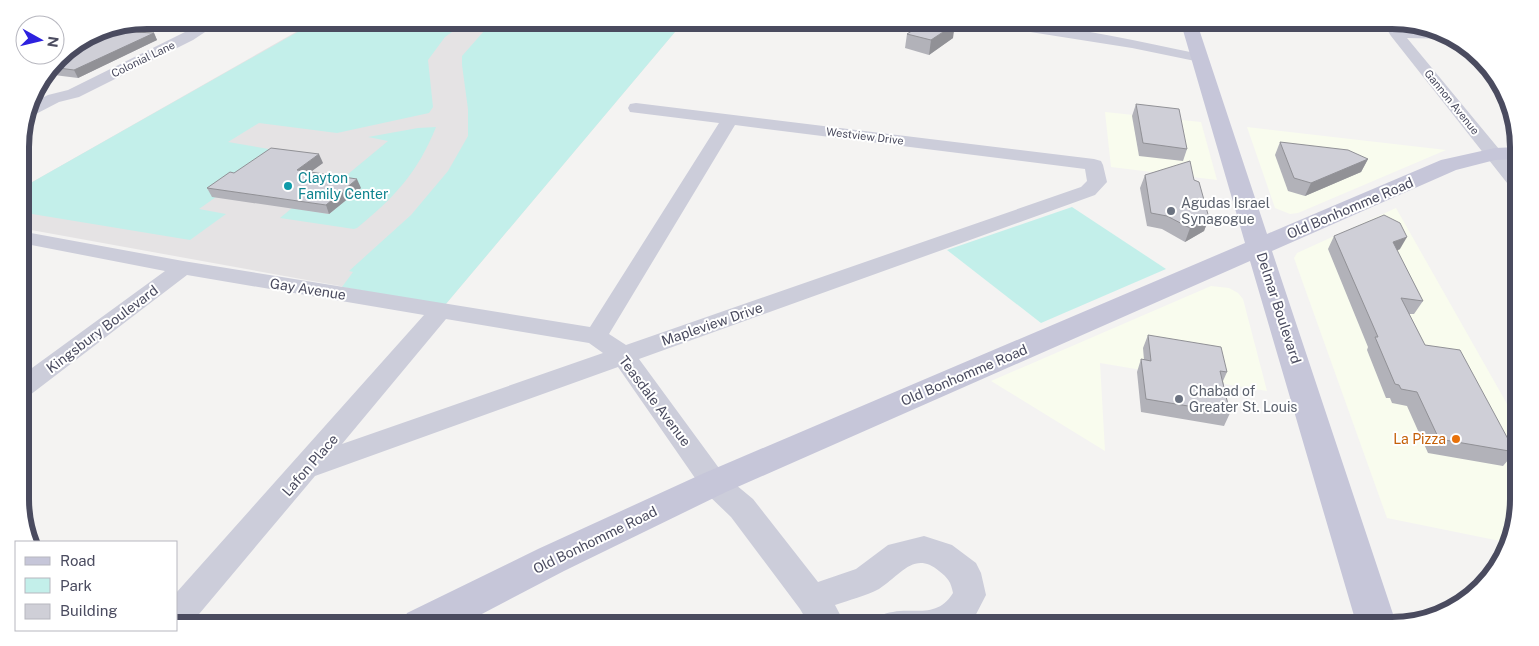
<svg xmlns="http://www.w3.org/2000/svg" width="1539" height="646" viewBox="0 0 1539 646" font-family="'Public Sans',sans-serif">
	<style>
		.commercial { fill: #f9fcee }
		.education { fill: #e5e3e4 }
		.green { fill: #c3efea }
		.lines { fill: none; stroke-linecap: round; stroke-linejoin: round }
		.street { fill: #cccdda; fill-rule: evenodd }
		.secondary { fill: #c6c6d9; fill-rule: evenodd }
		.wall { fill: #b2b2b9 }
		.shaded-wall { fill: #919196 }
		.building { fill: #cfcfd7; stroke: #919196 }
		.culture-dot { fill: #0f9aa8; stroke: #fff; stroke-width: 2 }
		.worship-dot { fill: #6b7280; stroke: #fff; stroke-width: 2 }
		.food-dot { fill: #e8710a; stroke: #fff; stroke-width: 2 }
		.labels { text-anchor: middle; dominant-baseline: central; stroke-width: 4; stroke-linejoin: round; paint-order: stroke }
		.far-street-label { font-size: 11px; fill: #4a4b5f; stroke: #fff }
		.culture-label { font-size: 14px; fill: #0d838f; stroke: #fff; text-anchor: start }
		.worship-label { font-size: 14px; fill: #5b616d; stroke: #fff; text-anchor: start }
		.street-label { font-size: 14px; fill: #4a4b5f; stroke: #fff }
		.food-label { font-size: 14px; fill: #c56008; stroke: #fff; text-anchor: end }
		.rim { fill: none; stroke: #4a4b5f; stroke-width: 6 }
	</style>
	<rect width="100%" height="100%" fill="#f4f3f2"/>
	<g class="commercial">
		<path d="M1105 112 1201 122 1217 180 1111 167Z"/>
		<path d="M1247 127 1446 150 1298 213 1290 214 1275 208Z"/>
		<path d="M1396 208 1519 425V500L1510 543 1387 518 1294 258 1297 253Z"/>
		<path d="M1211 286 1229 288 1238 293 1243 299 1267 391 1100 363 1105 451 991 381Z"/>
	</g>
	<path class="education" d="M317 20H685L445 305 20 228V189Z"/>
	<g class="green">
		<path d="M469 20 445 37 428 60 433 107 429 113 337 133 259 123 228 142 280 151 212 196 216 197 199 209 226 214 190 240 20 212V189L317 21Z"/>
		<path d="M499 20H685L445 305 342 287 353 272 349 271 411 215 448 171 468 136V109L462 65V56L484 31Z"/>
		<path d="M436 127C418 172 395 197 357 228L354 229 280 218 292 208 329 214 360 188 336 184 388 141 368 137 418 128Z"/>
		<path d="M1072 207 1166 269 1041 323 947 250Z"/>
	</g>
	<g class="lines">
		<g class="street">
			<path d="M201 20H217L208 30 193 40 79 97 59 102 34 115 26 116 30 104 48 95 68 90 187 31 120 29 114 26 140 21 198 23Z"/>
			<path d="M972 20C1046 20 1128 39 1200 54L1205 55 1207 58 1205 61 1200 62 1132 48 979 24Z"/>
			<path d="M1381 20 1395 21 1401 29 1443 31 1453 39 1407 38 1518 172V190L1511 188 1391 36Z"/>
			<path d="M636 103 1094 159 1101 161 1103 165 1107 182 1095 195 639 359 724 475 753 499 818 582 856 569 888 545 924 536 952 545 976 563 981 573 986 595 971 624 968 626H877L882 615C910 604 935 622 953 593 951 582 948 578 939 571 914 550 900 576 879 589 866 596 849 600 835 605L846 626H810L800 609 731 517 704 491 618 367 315 476 189 626H176V593L424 315 187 275 30 395 21 398V376L165 271 21 243 20 231 183 261 590 327 719 123 630 112 628 108 630 104ZM735 125 1085 169 1087 181 1081 187 626 345 609 334ZM446 319 589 343 603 353 342 444Z"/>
		</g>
		<path class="secondary" d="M1180 20H1196L1267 234 1441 160 1495 148 1518 147V159L1495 160 1456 170 1272 251 1397 626H1357L1250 261 726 492 564 571 459 626H401L407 613 538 549 702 474 1245 243Z"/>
	</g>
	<g class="wall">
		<path d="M1073 20H1102L1099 23H1088Z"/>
		<path d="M154 33 157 40 78 78 46 74 63 52Z"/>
		<path d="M907 34 953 38 929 55 905 48Z"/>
		<path d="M1136 104 1187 149 1183 161 1139 156 1132 116Z"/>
		<path d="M1280 142 1368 159 1361 172 1305 196 1288 191 1275 155Z"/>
		<path d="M323 163 310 172 361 188 329 214 212 197 207 188 234 173Z"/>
		<path d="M1145 175 1194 180 1209 218 1204 231 1185 242 1162 229 1147 226 1140 188Z"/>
		<path d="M1334 236 1400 249 1397 251 1423 301 1414 314H1409L1425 345 1515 452 1503 466 1428 453 1407 406 1392 403 1390 398H1386L1367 350 1368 347 1328 249Z"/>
		<path d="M1148 335 1227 372 1223 381 1230 413 1224 426 1141 412 1137 372 1141 359 1144 360 1143 348Z"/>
	</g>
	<g class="shaded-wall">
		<path d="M955 24 953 38 929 55 931 40Z"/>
		<path d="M154 33 157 40 78 78 74 70Z"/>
		<path d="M319 154 323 163 301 179 297 170Z"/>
		<path d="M1368 159 1361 172 1305 196 1311 183Z"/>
		<path d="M357 179 361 188 329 214 326 205Z"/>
		<path d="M1209 218 1204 231 1185 242 1190 228Z"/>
		<path d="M1407 237 1400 249 1385 255 1393 242Z"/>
	</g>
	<g class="building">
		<path d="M929 20H940L955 24 931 40 907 34Z"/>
		<path d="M97 30 154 33 74 70 51 67 63 52Z"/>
		<path d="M1136 104 1179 109 1187 149 1143 143Z"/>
		<path d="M1280 142 1348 150 1368 159 1311 183 1294 178Z"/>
		<path d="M271 148 319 154 297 170 357 179 326 205 207 188 230 172 234 173Z"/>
		<path d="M1190 161 1194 180 1199 182 1209 218 1190 228 1167 216 1151 213 1145 175Z"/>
		<path d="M1384 215 1400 223 1407 237 1393 242 1423 301 1401 298 1425 345 1460 350 1515 452 1439 439 1417 392 1401 389 1399 385 1395 384 1375 337H1378L1334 236Z"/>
		<path d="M1148 335 1221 347 1227 372 1220 371 1230 413 1146 399 1141 359 1151 361Z"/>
	</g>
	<circle class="culture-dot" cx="288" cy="186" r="5"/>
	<g class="worship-dot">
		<circle cx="1171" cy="211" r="5"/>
		<circle cx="1179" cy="399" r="5"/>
	</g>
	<circle class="food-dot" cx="1456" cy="439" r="5"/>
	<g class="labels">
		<g class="far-street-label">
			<text transform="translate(143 59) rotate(-26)">Colonial Lane</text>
			<text transform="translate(1452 102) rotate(51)">Gannon Avenue</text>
			<text transform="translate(865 136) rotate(7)">Westview Drive</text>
		</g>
		<g class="culture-label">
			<text x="298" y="178">Clayton<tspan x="298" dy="16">Family Center</tspan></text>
		</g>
		<g class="worship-label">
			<text x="1181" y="203">Agudas Israel<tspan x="1181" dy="16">Synagogue</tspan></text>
			<text x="1189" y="391">Chabad of<tspan x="1189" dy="16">Greater St. Louis</tspan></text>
		</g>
		<g class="street-label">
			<text transform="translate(1350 208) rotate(-23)">Old Bonhomme Road</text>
			<text transform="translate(308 289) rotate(9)">Gay Avenue</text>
			<text transform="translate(1279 308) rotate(72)">Delmar Boulevard</text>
			<text transform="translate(712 324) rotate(-19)">Mapleview Drive</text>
			<text transform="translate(102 329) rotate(-37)">Kingsbury Boulevard</text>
			<text transform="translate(964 375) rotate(-23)">Old Bonhomme Road</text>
			<text transform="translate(655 401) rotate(53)">Teasdale Avenue</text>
			<text transform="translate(310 465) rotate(-49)">Lafon Place</text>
			<text transform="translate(595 540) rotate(-26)">Old Bonhomme Road</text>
		</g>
		<g class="food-label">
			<text x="1446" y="439">La Pizza</text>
		</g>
	</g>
	<path d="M0 0H1539V646H0ZM147 29H1392A118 118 0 0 1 1510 147V499A118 118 0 0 1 1392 617H147A118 118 0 0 1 29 499V147A118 118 0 0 1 147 29Z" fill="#fff" fill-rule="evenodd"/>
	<path class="rim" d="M147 29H1392A118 118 0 0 1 1510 147V499A118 118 0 0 1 1392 617H147A118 118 0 0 1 29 499V147A118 118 0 0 1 147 29Z"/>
	<rect x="15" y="541" width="162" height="90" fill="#ffffff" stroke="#b7b7bf"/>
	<rect x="25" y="557" width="25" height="8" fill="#c6c6d9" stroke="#b7b7bf"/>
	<text x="60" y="566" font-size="15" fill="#4a4b5f">Road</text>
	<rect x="25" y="578" width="25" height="15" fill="#c3efea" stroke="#b7b7bf"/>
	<text x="60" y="591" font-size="15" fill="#4a4b5f">Park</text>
	<rect x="25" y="604" width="25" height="15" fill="#cfcfd7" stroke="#b7b7bf"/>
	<text x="60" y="616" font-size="15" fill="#4a4b5f">Building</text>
	<g transform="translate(40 40) rotate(98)"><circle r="24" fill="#ffffff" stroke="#b7b7bf"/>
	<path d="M0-4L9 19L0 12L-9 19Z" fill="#2d21df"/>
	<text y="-8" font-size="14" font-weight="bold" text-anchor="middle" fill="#4a4b5f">N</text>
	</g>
</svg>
